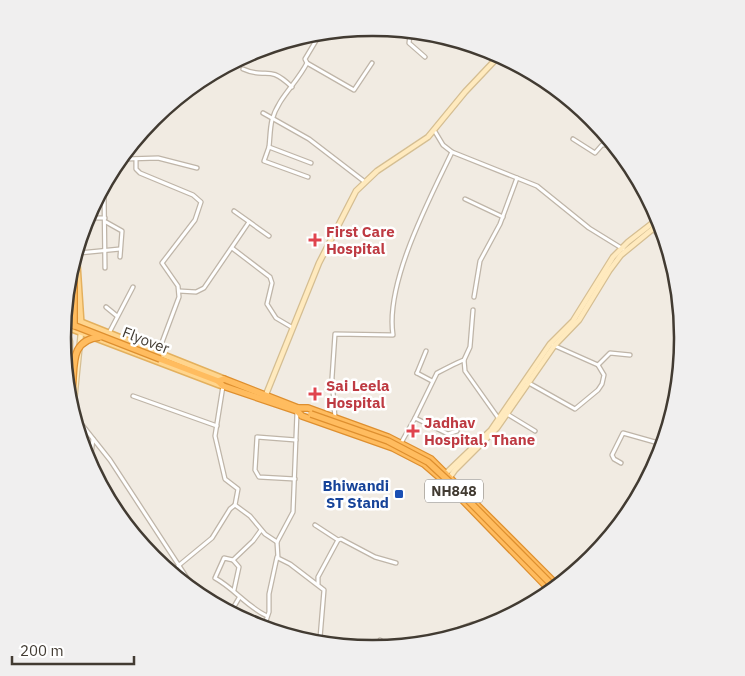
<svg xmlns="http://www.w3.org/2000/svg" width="745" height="676" viewBox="0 0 745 676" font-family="'IBM Plex Sans',sans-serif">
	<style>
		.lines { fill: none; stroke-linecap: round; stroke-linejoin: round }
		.street-casing { stroke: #bfb5a8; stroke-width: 5.5 }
		.secondary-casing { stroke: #d5be92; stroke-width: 7 }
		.primary-casing { stroke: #e4b05d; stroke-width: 8 }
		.highway-casing { stroke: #de8f2f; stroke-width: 8 }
		.street { stroke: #fff; stroke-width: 3 }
		.secondary { stroke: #ffeabe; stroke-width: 4.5 }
		.primary { stroke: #ffd58d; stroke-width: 5 }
		.highway { stroke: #ffbc5f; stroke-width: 5.5 }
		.highway-bridge-casing { stroke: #de8f2f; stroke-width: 8; stroke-linecap: butt }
		.highway-bridge { stroke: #ffbc5f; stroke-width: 5.5 }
		.health-dot { fill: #e0444e; stroke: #fff; stroke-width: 2 }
		.transit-dot { fill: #1a4fb4; stroke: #fff; stroke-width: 2 }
		.labels { text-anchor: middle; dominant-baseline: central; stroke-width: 5; stroke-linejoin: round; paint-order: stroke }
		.shield { fill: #fff; stroke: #7b7670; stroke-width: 1 }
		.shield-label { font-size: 14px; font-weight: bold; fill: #423b32 }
		.health-label { font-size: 15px; font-weight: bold; fill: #be3a42; stroke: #fff; text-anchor: start }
		.street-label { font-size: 15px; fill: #423b32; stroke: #fff }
		.transit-label { font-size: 15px; font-weight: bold; fill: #164399; stroke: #fff; text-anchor: end }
		.rim { fill: none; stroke: #423b32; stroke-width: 2.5 }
	</style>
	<rect width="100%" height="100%" fill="#f1ebe2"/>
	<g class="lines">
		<defs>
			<g id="street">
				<path d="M410 35 409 43 425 57"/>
				<path d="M307 63 305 59 317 39"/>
				<path d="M243 69C267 80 267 63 292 87"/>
				<path d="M263 113 309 139 365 182"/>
				<path d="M434 130 443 145 452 152 537 186 589 228 623 249"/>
				<path d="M573 139 595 153 602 145H609"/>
				<path d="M269 147 264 161 308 177"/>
				<path d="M617 156 619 159"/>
				<path d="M136 159V169L140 173 193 195 201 202 195 220 162 263 178 286 179 297 158 353"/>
				<path d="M311 163 269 147C270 138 270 128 272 120 278 98 297 83 307 63L354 90 372 63"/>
				<path d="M118 170 126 159 158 158 197 168"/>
				<path d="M104 191 105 268"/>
				<path d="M465 199 503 217"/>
				<path d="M234 211 269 236"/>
				<path d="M86 218H105"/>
				<path d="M106 222 122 231 120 257"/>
				<path d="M653 228 665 246"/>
				<path d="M232 248 270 277 272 283 267 304 276 318 293 328"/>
				<path d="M79 253 120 249"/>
				<path d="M179 291 196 292 204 288 249 222"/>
				<path d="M474 297 480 261 500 224 517 178"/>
				<path d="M106 307 117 316"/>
				<path d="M473 310 470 347 464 360 465 371 499 419"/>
				<path d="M109 333 133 287"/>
				<path d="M598 365 610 353 630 355"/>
				<path d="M417 373 426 351"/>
				<path d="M417 373 432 381"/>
				<path d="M527 382 575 409 598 390 602 384 604 375 598 365 553 345"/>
				<path d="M223 386 215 436 225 479 238 489 235 505 250 516 265 534 277 542 278 558 290 564 324 590 320 638"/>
				<path d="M133 396 217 426"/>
				<path d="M507 414 535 431"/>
				<path d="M335 418 332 378 335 334 393 335C385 283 429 200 452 152"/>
				<path d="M415 418 437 373C439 372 462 360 464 360"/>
				<path d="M79 421 110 460 189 581"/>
				<path d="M401 443 415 418 448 434 457 431"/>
				<path d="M90 463 93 439"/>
				<path d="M621 463 614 459 612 455 623 433 662 444"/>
				<path d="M295 479 259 477 255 470 257 437 296 440"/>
				<path d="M315 525 338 540"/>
				<path d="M277 542 293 512 297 412"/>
				<path d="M233 560 224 558 215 578C235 589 246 606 267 616"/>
				<path d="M178 566 212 538 230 509 235 505"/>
				<path d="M554 582 604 539"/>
				<path d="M318 584V577L338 540 341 539 375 557 396 563"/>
				<path d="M234 590 239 567 233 560 253 541 261 530"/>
				<path d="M233 609 265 627"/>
				<path d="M232 610 239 598"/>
				<path d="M264 627 269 612V594L277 557"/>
				<path d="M446 634 472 624 490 625"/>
				<path d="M377 648 380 640 388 645"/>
			</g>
			<g id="secondary">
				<path d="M66 327 70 342 69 373"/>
				<path d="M265 397 319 263 356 191 377 171 428 137 465 92 499 56"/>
				<path d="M74 401 81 332"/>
				<path d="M443 476 491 430 550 344 573 321 613 257 628 242 659 218"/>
				<path d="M448 480 455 470 497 428 554 346 579 320 609 271 621 255 660 223"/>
			</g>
			<g id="primary">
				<path d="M77 264 81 324"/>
				<path d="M66 316 224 379"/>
				<path d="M64 326 222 386"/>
			</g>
			<g id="highway">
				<path d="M160 359 218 381 223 386 297 411 302 416 393 448 424 464 446 483 547 587"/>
				<path d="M218 381 224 379 298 408"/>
				<path d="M298 408H308L388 437 431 459 555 583"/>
			</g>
		</defs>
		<use href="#street" class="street-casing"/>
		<use href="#secondary" class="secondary-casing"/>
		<use href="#primary" class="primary-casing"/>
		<use href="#highway" class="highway-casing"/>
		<use href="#street" class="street"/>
		<use href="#secondary" class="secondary"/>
		<use href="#primary" class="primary"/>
		<use href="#highway" class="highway"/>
		<defs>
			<g id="highway-bridge">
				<path d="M74 277V326"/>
				<path d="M65 322 160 359"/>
				<path d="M72 391C75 366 69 340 100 337"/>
				<path d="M311 414 388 441 428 462 455 487 552 585"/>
			</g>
		</defs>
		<use href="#highway-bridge" class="highway-bridge-casing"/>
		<use href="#highway-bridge" class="highway-bridge"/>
	</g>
	<g class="health-dot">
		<path d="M312.5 232.5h5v5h5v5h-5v5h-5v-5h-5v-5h5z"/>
		<path d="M312.5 386.5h5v5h5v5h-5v5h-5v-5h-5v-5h5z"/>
		<path d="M410.5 423.5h5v5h5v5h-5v5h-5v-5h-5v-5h5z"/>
	</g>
	<rect class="transit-dot" x="394" y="489" width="10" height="10" rx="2.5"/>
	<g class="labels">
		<rect class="shield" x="425" y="479.5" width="58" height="23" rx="4"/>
		<g class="shield-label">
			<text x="454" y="491">NH848</text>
		</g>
		<g class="health-label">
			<text x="326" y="231">First Care<tspan x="326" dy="17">Hospital</tspan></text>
			<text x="326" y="385">Sai Leela<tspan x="326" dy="17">Hospital</tspan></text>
			<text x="424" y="422">Jadhav<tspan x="424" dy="17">Hospital, Thane</tspan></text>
		</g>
		<g class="street-label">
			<text transform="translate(146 340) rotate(21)">Flyover</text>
		</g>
		<g class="transit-label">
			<text x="389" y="485">Bhiwandi<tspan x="389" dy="17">ST Stand</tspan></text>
		</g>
	</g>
	<path d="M0 0H745V676H0ZM372 36H373A301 301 0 0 1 674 337V339A301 301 0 0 1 373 640H372A301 301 0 0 1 71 339V337A301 301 0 0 1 372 36Z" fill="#f0efef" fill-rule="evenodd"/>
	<path class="rim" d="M372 36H373A301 301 0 0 1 674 337V339A301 301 0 0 1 373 640H372A301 301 0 0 1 71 339V337A301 301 0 0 1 372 36Z"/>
	<path d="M12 656v8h122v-8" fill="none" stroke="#423b32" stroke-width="2.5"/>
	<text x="20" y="656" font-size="15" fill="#423b32" stroke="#ffffff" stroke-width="4" paint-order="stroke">200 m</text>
</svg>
